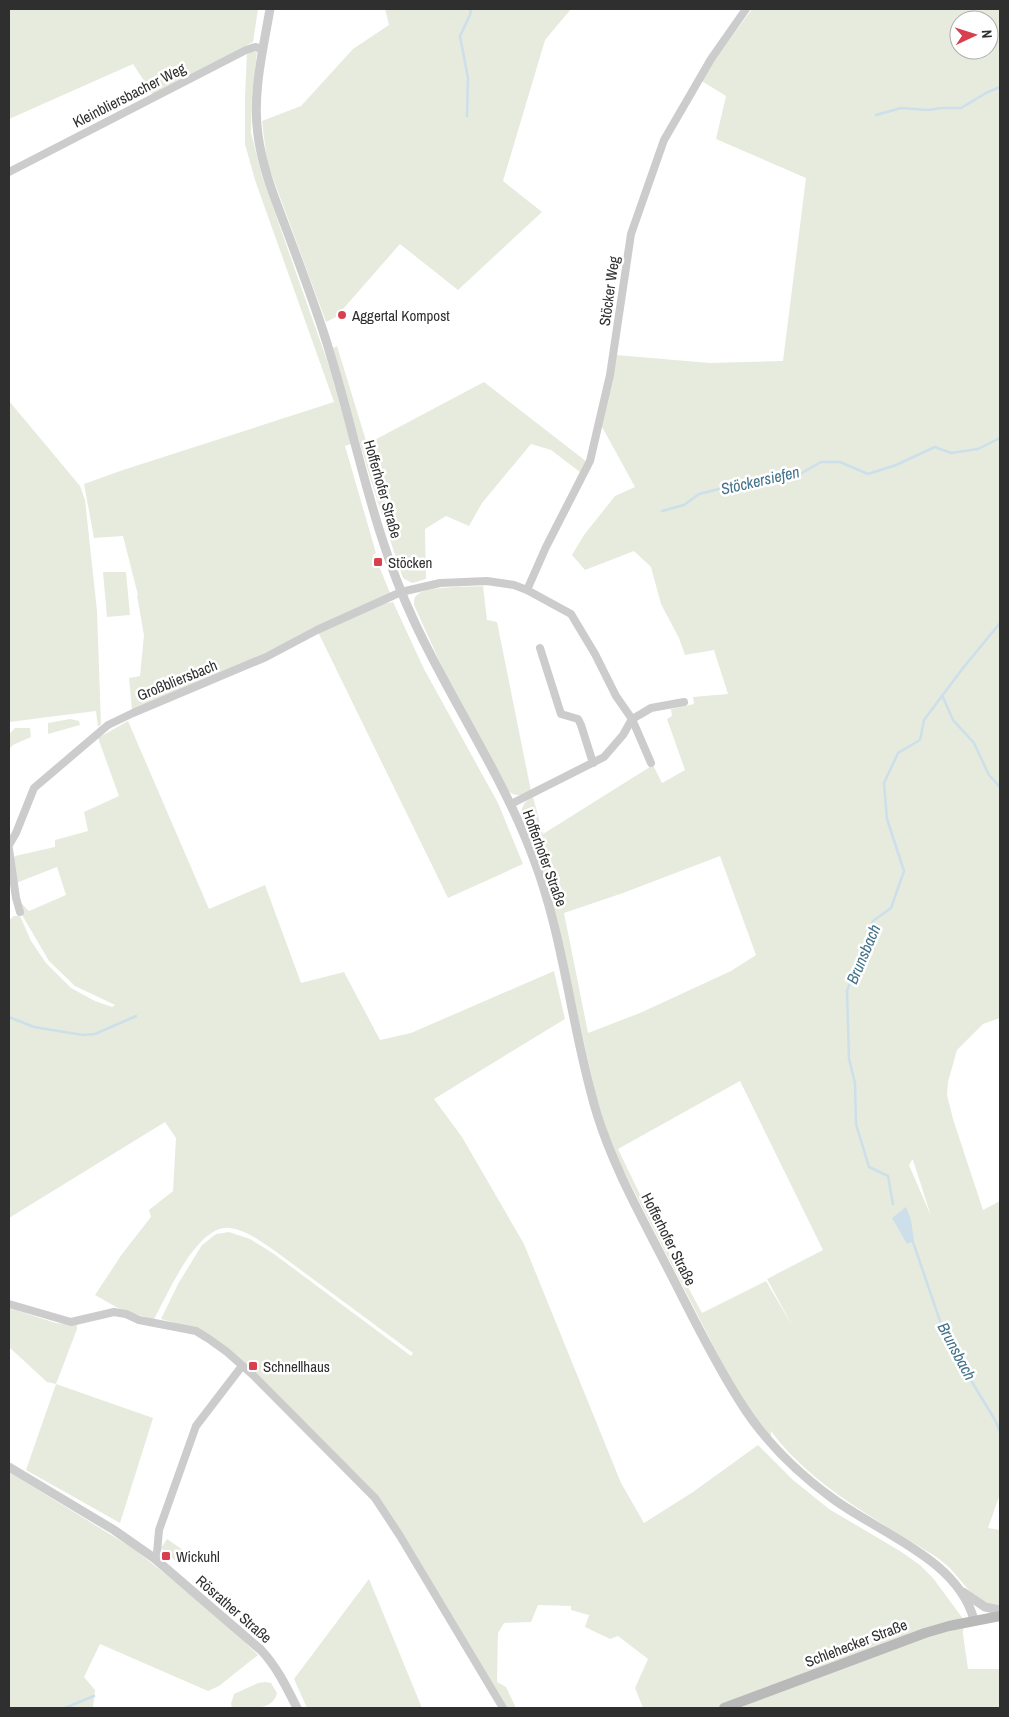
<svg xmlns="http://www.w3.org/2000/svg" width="1009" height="1717" viewBox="0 0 1009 1717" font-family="'Archivo Narrow',sans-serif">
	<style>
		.green { fill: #e6ebde; fill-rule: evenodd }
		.water { fill: #ccdfea }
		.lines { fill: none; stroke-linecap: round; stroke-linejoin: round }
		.stream { stroke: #ccdfea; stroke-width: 2.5 }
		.minor { stroke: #ccc; stroke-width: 8 }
		.tertiary { stroke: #ccc; stroke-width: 9 }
		.secondary { stroke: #b9b9b9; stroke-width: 10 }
		.poi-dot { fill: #d84050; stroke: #fff; stroke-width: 2 }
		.labels { text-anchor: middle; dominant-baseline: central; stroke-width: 5; stroke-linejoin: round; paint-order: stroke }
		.street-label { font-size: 15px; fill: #2f2f2f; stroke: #fff }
		.poi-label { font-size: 15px; fill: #2f2f2f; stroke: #fff; text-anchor: start }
		.water-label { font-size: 16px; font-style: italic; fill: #43728b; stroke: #fff }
	</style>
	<rect width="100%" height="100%" fill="#fff"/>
	<g class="green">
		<path d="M9 9H258L253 42 154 96 133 64 9 119Z"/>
		<path d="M385 9H571L545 40 503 181 542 212 458 290 400 244 336 317 326 322 267 162 262 121 301 106 353 49 389 25Z"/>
		<path d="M752 9H1000V1018L983 1024 957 1050 948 1082 947 1095 953 1119 983 1210 1000 1201V1494L988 1528 1000 1530V1605C972 1605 963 1578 944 1563 932 1553 916 1545 902 1536 855 1507 805 1477 771 1431V1437L737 1392 613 1150 596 1096 555 914 544 874 521 814C522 805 525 801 533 797L543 834 653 765 662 783 685 770 667 719 672 716 671 709 694 704 693 697 728 694 714 650 685 655 679 638 661 604 651 567 634 551 585 570 572 555 584 535 615 496 635 487 601 425 616 355 710 363 783 361 806 178 716 139 726 96 700 80ZM959 20H989V50H959ZM720 856 756 955 731 971 640 1013 588 1033 564 913 623 893ZM740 1081 823 1250 767 1279 793 1327 766 1281 702 1313 658 1232 618 1149ZM912 1160H913L931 1216 909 1165Z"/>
		<path d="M247 52H257L252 96 251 133 262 176 329 366 351 444 345 446 376 553 373 555 376 564 379 566 390 593 193 687 132 710 129 678 140 676 144 635 137 596 138 595 123 536 94 538 84 484 123 470 334 402 255 180 245 144V96Z"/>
		<path d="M337 346 367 444 484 382 587 462 580 472 551 450 531 444 482 503 469 526 446 516 425 529 426 579 412 583 403 578C377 503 354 426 333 348Z"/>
		<path d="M9 401 80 486 85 500 97 611 101 724 98 727 96 711 9 722Z"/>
		<path d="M103 572H126L130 615 107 617Z"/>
		<path d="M483 586 487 620 497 622 531 791C523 796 516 797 508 791L453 691 414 605C414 600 414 597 418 594 428 586 469 587 483 586Z"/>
		<path d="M393 602 424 669 498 803 523 864 448 898 318 632 381 604Z"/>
		<path d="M70 719 79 721 80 725 48 734V723Z"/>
		<path d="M128 721 209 909 265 885 301 983 344 972 380 1040 411 1033 554 971 565 1019 434 1099 462 1137 524 1244 621 1483 644 1523 693 1492 758 1445 793 1480 829 1509 900 1551 920 1565 933 1578 964 1620 963 1634 968 1669H999L1000 1626V1708H643L635 1688 648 1659 618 1636 610 1639 585 1627 589 1615 571 1610V1606L538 1605 531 1622 504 1623 498 1633 497 1682 506 1687 516 1708H506L376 1494 247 1366 197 1329 161 1319 178 1284 202 1245 216 1234 229 1232 250 1239 274 1254 411 1356 413 1353 275 1251C262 1242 246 1230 230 1228 197 1224 168 1294 154 1319H151L118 1308 95 1295 122 1254 151 1217 149 1210 173 1191 176 1138 165 1122 9 1218V920L14 916H20L31 941 46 963 71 988 95 1001 112 1007 115 1005 75 986 49 961 22 915 18 900 29 911 66 895 57 867 16 883 13 860 15 856 55 847V840L88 831 84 812 119 796 98 738Z"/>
		<path d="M15 728H30L31 737 13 745 9 749V734Z"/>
		<path d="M9 1308 56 1323 77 1325V1329L56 1384 153 1418 120 1523 26 1470 56 1384 47 1382 9 1347Z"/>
		<path d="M9 1472 134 1549 221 1619 258 1655 219 1686 208 1691 100 1644 84 1677 95 1690 93 1708H9Z"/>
		<path d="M167 1539 183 1550 178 1563 161 1548Z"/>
		<path d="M369 1579 422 1708H307L294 1679Z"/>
		<path d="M265 1682 271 1683 277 1693C273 1712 247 1708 232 1708L231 1704 234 1694 258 1683Z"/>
	</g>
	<path class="water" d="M906 1207 911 1220 914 1241 907 1244 892 1218Z"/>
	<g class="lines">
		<g class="stream">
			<path d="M876 115 901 108 928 110 942 108H961L986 93 1000 87"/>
			<path d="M467 116 468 78 460 36 470 15 471 9"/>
			<path d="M662 511 684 505 699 494 743 483 754 485 784 475 800 474 821 462H840L868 474 896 465 935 447 951 453 978 449 1000 438"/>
			<path d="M942 695 953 720 974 743 989 775 1000 787"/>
			<path d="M9 1017 34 1027 83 1035 95 1034 136 1016"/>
			<path d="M893 1204 888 1176 869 1167 856 1124 855 1083 849 1059 847 991 873 921 891 908 904 871 887 819 884 783 898 753 920 740 924 720 963 668 1000 623"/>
			<path d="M912 1239 940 1321 969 1377 995 1420 1000 1432"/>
			<path d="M65 1708 94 1696"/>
		</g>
		<g class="minor">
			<path d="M9 172 246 50 255 47 263 49"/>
			<path d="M527 590 546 547 590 461 610 375 631 234 664 140 711 59 746 9"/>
			<path d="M540 648 561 714 578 719 581 725 593 763"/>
			<path d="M511 804 604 757 623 735 632 719 641 714 651 708 684 702"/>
			<path d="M9 845 16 833 34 788 108 725 133 713 266 657 317 630 379 602 401 592 440 583 487 581 514 585 527 590 571 614 595 654 616 696 632 719 651 763"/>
			<path d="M9 849 16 898 20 912"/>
			<path d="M9 1304 71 1322 114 1312 126 1314 139 1320 196 1331 209 1339 227 1352 253 1375 375 1498 400 1536 503 1708"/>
			<path d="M154 1558 157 1553 159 1530 196 1426 242 1366"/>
		</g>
		<g class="tertiary">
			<path d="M270 9C263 50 252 94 258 135 262 166 273 194 284 223 298 260 312 297 324 334 355 429 371 530 414 621 451 701 502 774 533 857 565 940 571 1029 597 1114 613 1166 640 1214 665 1263 689 1309 711 1356 739 1400 763 1439 795 1471 832 1498 879 1533 958 1559 974 1620"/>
			<path d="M9 1467 114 1530 154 1558 261 1650C277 1667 287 1688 297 1708"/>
			<path d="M963 1592 985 1607 1000 1610"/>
		</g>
		<path class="secondary" d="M724 1708 925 1633 949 1626 1000 1616"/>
	</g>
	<g class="poi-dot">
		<circle cx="342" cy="315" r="5"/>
		<rect x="373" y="557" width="10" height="10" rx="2.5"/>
		<rect x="248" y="1361" width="10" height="10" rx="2.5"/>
		<rect x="161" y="1551" width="10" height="10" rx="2.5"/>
	</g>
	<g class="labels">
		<g class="street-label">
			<text transform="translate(129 95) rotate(-27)">Kleinbliersbacher Weg</text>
			<text transform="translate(609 291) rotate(-82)">Stöcker Weg</text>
			<text transform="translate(383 489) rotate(74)">Hofferhofer Straße</text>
			<text transform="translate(177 680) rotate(-22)">Großbliersbach</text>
			<text transform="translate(545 858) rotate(70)">Hofferhofer Straße</text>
			<text transform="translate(669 1239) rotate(63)">Hofferhofer Straße</text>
			<text transform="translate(234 1609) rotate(41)">Rösrather Straße</text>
			<text transform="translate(856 1643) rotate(-21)">Schlehecker Straße</text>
		</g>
		<g class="poi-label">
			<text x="352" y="315">Aggertal Kompost</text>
			<text x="388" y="562">Stöcken</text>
			<text x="263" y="1366">Schnellhaus</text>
			<text x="176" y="1556">Wickuhl</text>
		</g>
		<g class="water-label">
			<text transform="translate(760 480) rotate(-13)">Stöckersiefen</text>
			<text transform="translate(863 954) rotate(-67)">Brunsbach</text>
			<text transform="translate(957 1351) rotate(62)">Brunsbach</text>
		</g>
	</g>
	<rect width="1009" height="1717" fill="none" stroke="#2f2f2f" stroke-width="20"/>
	<g transform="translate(974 35) rotate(86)"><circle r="24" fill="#ffffff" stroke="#acacac"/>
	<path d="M0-4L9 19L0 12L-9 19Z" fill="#d84050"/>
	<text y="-8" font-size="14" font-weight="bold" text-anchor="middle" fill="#2f2f2f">N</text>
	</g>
</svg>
